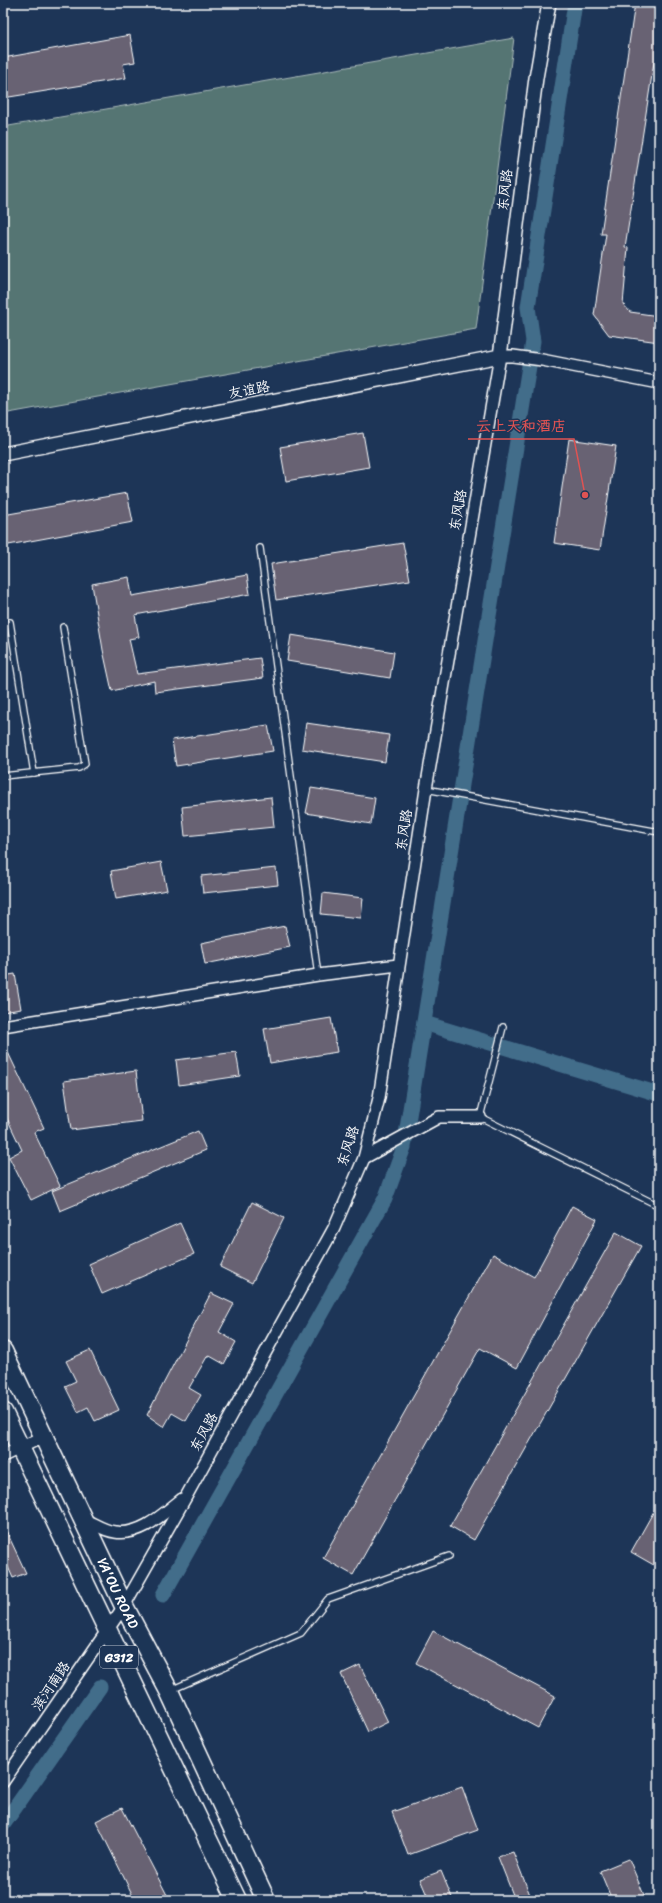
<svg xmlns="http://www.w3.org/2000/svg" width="662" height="1903" viewBox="0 0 662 1903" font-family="Sriracha,'LXGW WenKai TC',sans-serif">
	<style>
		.green { fill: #547473; stroke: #aabab9 }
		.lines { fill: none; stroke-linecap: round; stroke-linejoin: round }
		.canal { stroke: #436d8a; stroke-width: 15 }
		.building { fill: #676273; stroke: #fff }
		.service-casing { stroke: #fff; stroke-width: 8 }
		.minor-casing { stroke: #fff; stroke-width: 14 }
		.tertiary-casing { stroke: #fff; stroke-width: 16 }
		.trunk-casing { stroke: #fff; stroke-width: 21 }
		.service { stroke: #1d3557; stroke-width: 5.5 }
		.minor { stroke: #1d3557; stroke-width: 11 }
		.tertiary { stroke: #1d3557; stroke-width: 13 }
		.trunk { stroke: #1d3557; stroke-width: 18 }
		.labels { text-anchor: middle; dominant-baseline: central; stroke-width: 3; stroke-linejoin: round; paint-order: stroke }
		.shield { fill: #1d3557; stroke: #bbc2cd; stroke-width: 1 }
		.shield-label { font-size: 13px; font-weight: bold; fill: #fff }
		.street-label { font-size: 14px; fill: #fff; stroke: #1d3557 }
		.leader { fill: none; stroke: #de5353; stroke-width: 1.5 }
		.callout-dot { fill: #de5353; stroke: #1d3557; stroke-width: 1.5 }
		.callout-label { font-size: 15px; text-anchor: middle; font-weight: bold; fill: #de5353; stroke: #1d3557; stroke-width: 3; stroke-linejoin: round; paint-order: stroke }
	</style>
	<rect width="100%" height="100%" fill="#1d3557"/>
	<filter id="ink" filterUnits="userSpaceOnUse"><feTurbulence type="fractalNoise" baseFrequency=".025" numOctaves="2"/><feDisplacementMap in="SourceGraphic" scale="8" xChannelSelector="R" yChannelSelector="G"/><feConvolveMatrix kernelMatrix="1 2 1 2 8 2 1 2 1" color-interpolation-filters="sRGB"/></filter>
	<g filter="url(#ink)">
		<path class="green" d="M514 38 476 329 3 414V127Z"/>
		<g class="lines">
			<g class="canal">
				<path d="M424 1023 659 1094"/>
				<path d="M163 1595 385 1199 404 1147 533 341 528 307 575 3"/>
				<path d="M3 1825 100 1687"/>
			</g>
		</g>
		<g class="building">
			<path d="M635 3H659V63L654 62 625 247 628 248 623 304 630 312 659 316V342L609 335 594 315 606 234H601Z"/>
			<path d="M130 35 135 62 123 64 126 78 3 98V58Z"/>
			<path d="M363 433 369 467 286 481 280 447Z"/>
			<path d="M569 439 616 446 600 550 554 543Z"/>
			<path d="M127 493 133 522 3 546V515Z"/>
			<path d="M403 543 410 580 276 600 271 564Z"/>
			<path d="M247 575 250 594 135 615 139 637 129 639 137 674 260 658 263 678 155 692 154 681 112 691 103 650 92 584 129 577 132 596Z"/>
			<path d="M291 635 394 652 390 678 287 661Z"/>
			<path d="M306 723 389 735 385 762 302 749Z"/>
			<path d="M268 725 273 751 176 766 172 740Z"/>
			<path d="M311 788 375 798 371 824 306 813Z"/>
			<path d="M271 797 274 827 185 836 182 807Z"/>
			<path d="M161 862 167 890 116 899 111 871Z"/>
			<path d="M276 868 278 885 203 893 201 876Z"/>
			<path d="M323 893 363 898 361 918 321 914Z"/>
			<path d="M285 926 290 947 205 964 201 943Z"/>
			<path d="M15 974 21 1009 3 1012V976Z"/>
			<path d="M331 1018 337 1052 270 1063 264 1029Z"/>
			<path d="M3 1042 44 1128 34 1132 60 1186 31 1200 9 1157 22 1150 3 1110Z"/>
			<path d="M236 1052 240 1076 179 1085 176 1060Z"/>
			<path d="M136 1071 142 1121 71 1130 64 1081Z"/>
			<path d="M198 1131 206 1150 60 1211 52 1191Z"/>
			<path d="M252 1202 284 1218 252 1283 220 1267Z"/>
			<path d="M572 1206 597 1219 517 1368 480 1348 353 1575 323 1558 493 1254 534 1277Z"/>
			<path d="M180 1223 194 1254 102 1294 89 1264Z"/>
			<path d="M616 1232 641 1246 474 1540 450 1526Z"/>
			<path d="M211 1293 234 1304 219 1332 236 1342 224 1364 208 1355 189 1388 201 1395 186 1421 172 1413 164 1427 147 1415Z"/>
			<path d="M90 1350 119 1410 95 1421 88 1407 78 1412 65 1386 76 1381 66 1361Z"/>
			<path d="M659 1502V1568L631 1552Z"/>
			<path d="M3 1524 26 1573 13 1578 3 1556Z"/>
			<path d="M433 1631 555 1696 538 1728 416 1663Z"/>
			<path d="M360 1665 388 1722 368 1732 341 1674Z"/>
			<path d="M462 1787 478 1830 408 1855 392 1812Z"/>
			<path d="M122 1808 167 1895 156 1900H135L96 1821Z"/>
			<path d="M513 1852 532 1900H515L498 1857Z"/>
			<path d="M629 1859 646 1900H612L600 1871Z"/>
			<path d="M441 1871 453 1900H429L420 1879Z"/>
		</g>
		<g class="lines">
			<defs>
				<g id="service">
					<path d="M260 548 318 975"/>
					<path d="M10 622 34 773"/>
					<path d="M3 776 79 768 85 764 63 627"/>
					<path d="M426 789 659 832"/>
					<path d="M503 1027 480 1117 659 1206"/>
					<path d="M171 1690 301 1633 328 1599 449 1556"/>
				</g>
				<g id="minor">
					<path d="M3 1026 318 975 398 965"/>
					<path d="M364 1158 439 1117H480"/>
					<path d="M3 1456 45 1436"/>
					<path d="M83 1519C93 1523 104 1531 115 1532 141 1536 163 1514 182 1499"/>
					<path d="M3 1782 124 1606 187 1495 334 1228 364 1158 379 1098 426 789 500 356H513L542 360 659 383"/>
				</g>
				<path id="tertiary" d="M3 454 500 356 536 78 549 3"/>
				<g id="trunk">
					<path id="s1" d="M3 1351 124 1606 169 1691 266 1900"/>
					<path d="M3 1412 237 1900"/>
				</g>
			</defs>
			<use href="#service" class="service-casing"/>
			<use href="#minor" class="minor-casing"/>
			<use href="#tertiary" class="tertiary-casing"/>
			<use href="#trunk" class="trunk-casing"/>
			<use href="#service" class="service"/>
			<use href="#minor" class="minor"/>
			<use href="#tertiary" class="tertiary"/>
			<use href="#trunk" class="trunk"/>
		</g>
	</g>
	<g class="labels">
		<rect class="shield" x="100" y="1646" width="38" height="22" rx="3"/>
		<g class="shield-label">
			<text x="119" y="1657">G312</text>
		</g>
		<g class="street-label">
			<text transform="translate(505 190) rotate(-83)">东风路</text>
			<text transform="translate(249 390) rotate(-11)">友谊路</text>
			<text transform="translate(458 510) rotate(-80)">东风路</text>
			<text transform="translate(404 830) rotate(-81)">东风路</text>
			<text transform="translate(348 1146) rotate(-72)">东风路</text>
			<text transform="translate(204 1432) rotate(-61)">东风路</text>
			<text stroke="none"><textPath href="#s1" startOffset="268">YA'OU ROAD</textPath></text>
			<text transform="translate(51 1686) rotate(-56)">滨河南路</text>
		</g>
	</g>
	<path class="leader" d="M585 495L574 439H468"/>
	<circle class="callout-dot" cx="585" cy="495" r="4"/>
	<g class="callout-label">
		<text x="521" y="431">云上天和酒店</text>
	</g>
	<rect width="662" height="1903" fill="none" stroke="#1d3557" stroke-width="16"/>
	<rect x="8" y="8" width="646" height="1887" fill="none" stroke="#fff" stroke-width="1.5" filter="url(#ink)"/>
</svg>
